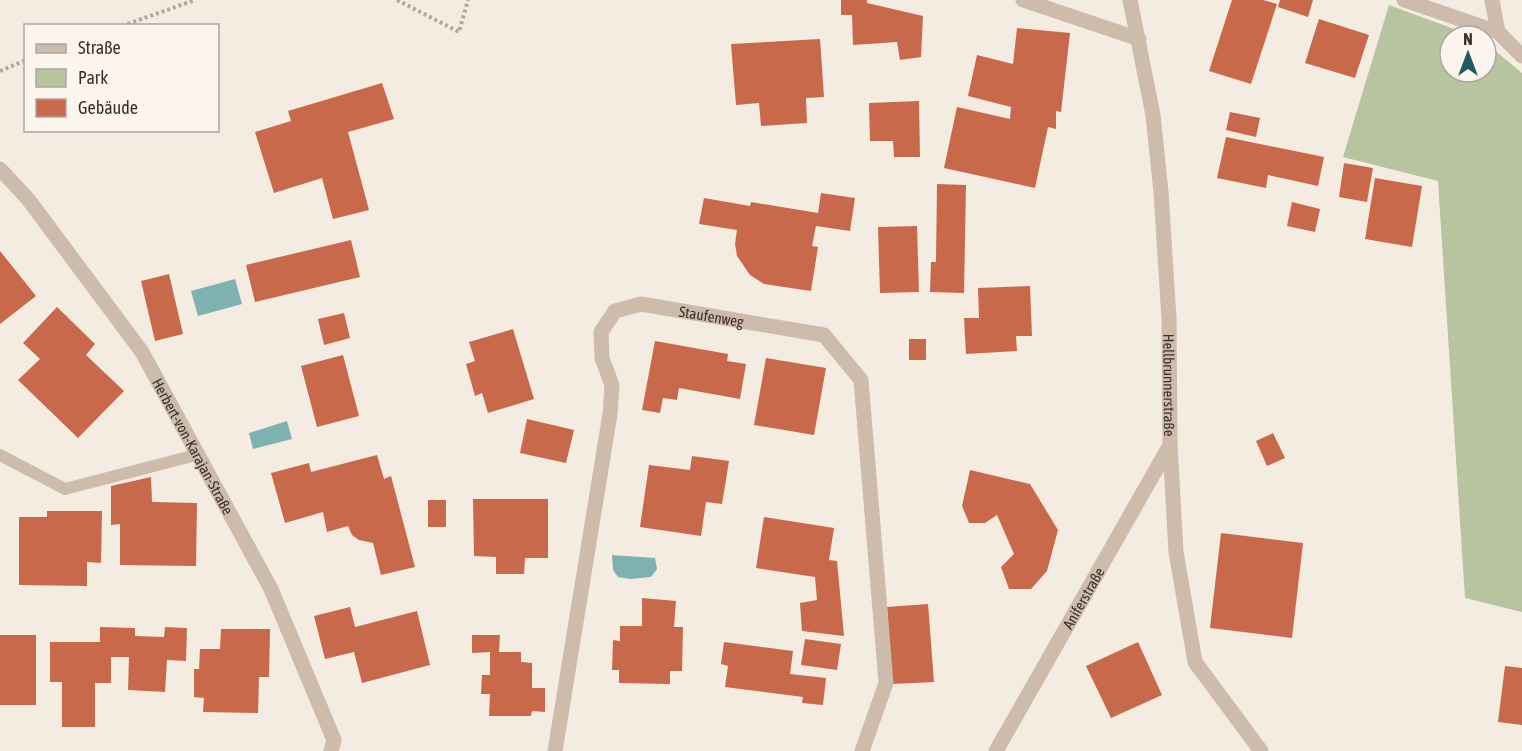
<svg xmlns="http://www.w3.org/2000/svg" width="1522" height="751" viewBox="0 0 1522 751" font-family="'Asap Condensed',sans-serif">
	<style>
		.green { fill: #b8c4a0 }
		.water { fill: #7fb0b2 }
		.building { fill: #c8694b }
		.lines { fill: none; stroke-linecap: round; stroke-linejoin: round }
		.path { stroke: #b9a596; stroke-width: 4; stroke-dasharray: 3 3; stroke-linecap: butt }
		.service { stroke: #cdbbac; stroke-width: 12 }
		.minor { stroke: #cdbbac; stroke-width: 15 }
		.tertiary { stroke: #cdbbac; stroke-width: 15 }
		.labels { text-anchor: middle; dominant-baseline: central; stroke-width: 5; stroke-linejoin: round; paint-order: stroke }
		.street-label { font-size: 15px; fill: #3b302b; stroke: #fbf5ee }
	</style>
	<rect width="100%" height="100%" fill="#f4ebe1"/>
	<path class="green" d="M1389 5 1473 36H1450V72H1486V43L1522 73V612L1465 598 1438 181 1343 157Z"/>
	<g class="water">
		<path d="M235 279 242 304 198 316 191 291Z"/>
		<path d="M287 421 292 439 253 449 249 433Z"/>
		<path d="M612 555 655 558 657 569 651 577 630 579 618 577 613 570Z"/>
	</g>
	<g class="building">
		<path d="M841 0H867V3L923 16 921 57 900 60 897 42 853 45 852 15H841Z"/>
		<path d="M1232 0H1263L1277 4 1251 84 1209 71Z"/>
		<path d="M1280 0H1313L1308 17 1278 7Z"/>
		<path d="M1319 19 1369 35 1355 78 1305 63Z"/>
		<path d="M1017 28 1070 33 1061 112 1056 111V129L1048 127 1035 188 944 168 957 107 1010 119 1011 107 968 96 977 55 1013 64Z"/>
		<path d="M820 39 824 97 806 98 807 123 761 126 759 103 736 105 731 44Z"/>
		<path d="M382 83 394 119 348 132 369 210 333 219 322 178 274 193 255 132 291 121 288 111Z"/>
		<path d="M919 101 920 157H894L893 141H870L869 103Z"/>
		<path d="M1230 112 1260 118 1256 137 1226 130Z"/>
		<path d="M1226 137 1324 157 1318 186 1268 175 1266 188 1217 178Z"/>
		<path d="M1344 163 1373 168 1367 202 1339 197Z"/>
		<path d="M1375 178 1422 186 1412 247 1365 239Z"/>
		<path d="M937 184 966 185 964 293 930 292 931 262H936Z"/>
		<path d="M821 193 855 198 850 231 816 226 812 246 818 247 811 291 764 284 750 275 737 256 735 244 737 230 699 224 704 198 750 206 751 202 818 213Z"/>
		<path d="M1292 202 1320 209 1315 232 1287 226Z"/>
		<path d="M917 226 919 292 880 293 878 227Z"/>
		<path d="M351 240 360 277 255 302 246 265Z"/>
		<path d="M0 251 36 296 0 324Z"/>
		<path d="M169 274 183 334 155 341 141 281Z"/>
		<path d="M1030 286 1032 336H1016L1017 351 966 354 964 318H979L978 288Z"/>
		<path d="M57 307 95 344 86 355 124 391 78 438 18 380 40 359 23 343Z"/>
		<path d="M344 313 350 338 324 345 318 319Z"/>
		<path d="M513 329 534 399 488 413 482 393 475 396 466 364 475 361 469 342Z"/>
		<rect x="909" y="339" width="17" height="21"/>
		<path d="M655 341 728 354 727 361 746 364 740 399 679 388 677 400 663 398 660 413 642 410Z"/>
		<path d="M343 355 359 416 317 427 301 366Z"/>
		<path d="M766 358 826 368 814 435 754 425Z"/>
		<path d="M527 419 574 430 566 463 520 453Z"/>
		<path d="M1273 433 1285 458 1267 466 1256 441Z"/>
		<path d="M377 455 384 479 391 476 415 567 381 575 373 543 359 540 352 535 348 526 327 532 323 512 285 523 271 473 309 463 311 472Z"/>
		<path d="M692 456 729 461 722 504 706 502 701 536 640 527 649 465 690 470Z"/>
		<path d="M970 470 1030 484 1058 530 1047 571 1031 589H1009L1001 567 1014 554 997 515 985 523H969L962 506Z"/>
		<path d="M151 477 152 502 197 503 196 566 120 565V524L111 525V486Z"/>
		<path d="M473 499H548V558H525L524 574H496V557L474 556Z"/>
		<rect x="428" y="500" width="18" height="27"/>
		<path d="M47 511H102L101 563 87 562V586L19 585V517H47Z"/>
		<path d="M764 517 834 528 829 560 837 561 844 636 802 631 800 603 817 600 815 577 756 568Z"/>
		<path d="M1221 533 1303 543 1292 638 1210 628Z"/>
		<path d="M642 598 676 601 674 627H683L682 671H670V684L619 683V670H612L613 640 620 641V626H642Z"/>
		<path d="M928 604 934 682 892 684 887 607Z"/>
		<path d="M350 607 355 627 417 611 430 665 362 683 354 652 325 659 314 616Z"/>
		<path d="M100 627 135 628V636L164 637 165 627 187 628 186 661 167 660 165 692 128 690 129 657H111V683H95V727H62V682H50V642H100Z"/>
		<path d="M221 629H270L269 677H259L258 713 203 712 204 698 194 697V669H199L200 649H220Z"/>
		<rect x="0" y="635" width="36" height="70"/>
		<path d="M472 635H500L499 652H521V662L532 663V688H545V712L532 711 531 716H489L490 694H481L482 675H490V652L472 653Z"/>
		<path d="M805 639 841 644 837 670 801 665Z"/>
		<path d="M724 642 793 651 790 674 826 678 823 705 802 703 803 697 725 687 728 666 721 664Z"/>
		<path d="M1138 642 1162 695 1111 718 1086 666Z"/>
		<path d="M1505 666 1522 668V725L1498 722Z"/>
	</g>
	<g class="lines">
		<g class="path">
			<path d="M397 0 459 32 468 0"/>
			<path d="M122 26 195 0"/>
			<path d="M0 71 26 60"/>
		</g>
		<path class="service" d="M0 455 65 489 196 455"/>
		<g class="minor">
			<path d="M1023 0 1139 39"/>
			<path d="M1404 0 1498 32 1522 56"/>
			<path d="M1492 0 1498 32"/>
			<path id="s1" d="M0 169 28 199 142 352 271 589 334 740 331 751"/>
			<path id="s2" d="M555 751 610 414 612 385 602 358 601 332 615 311 641 304 824 335 861 380 886 683 862 751"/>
			<path id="s3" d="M996 751 1170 445"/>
		</g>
		<path class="tertiary" id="s4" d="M1130 0 1153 115 1161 192 1169 319 1170 445 1176 552 1195 662 1261 751"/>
	</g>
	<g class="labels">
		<g class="street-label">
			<text stroke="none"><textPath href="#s2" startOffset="549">Staufenweg</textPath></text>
			<text stroke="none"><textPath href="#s4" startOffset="388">Hellbrunnerstraße</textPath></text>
			<text stroke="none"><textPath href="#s1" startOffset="339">Herbert-von-Karajan-Straße</textPath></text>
			<text stroke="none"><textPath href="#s3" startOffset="176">Aniferstraße</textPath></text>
		</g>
	</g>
	<rect x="24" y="24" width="195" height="108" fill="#fbf5ee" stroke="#aea6a0" stroke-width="1.5"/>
	<rect x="36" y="44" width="30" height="9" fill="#cdbbac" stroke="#aea6a0" stroke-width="1.5"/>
	<text x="78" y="54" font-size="18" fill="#3b302b">Straße</text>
	<rect x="36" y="69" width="30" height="18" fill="#b8c4a0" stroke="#aea6a0" stroke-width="1.5"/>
	<text x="78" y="84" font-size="18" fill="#3b302b">Park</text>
	<rect x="36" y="99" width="30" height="18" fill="#c8694b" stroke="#aea6a0" stroke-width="1.5"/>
	<text x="78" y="114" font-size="18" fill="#3b302b">Gebäude</text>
	<g transform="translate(1468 54)"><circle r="28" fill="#fbf5ee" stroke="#aea6a0" stroke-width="1.5"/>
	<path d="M0-4.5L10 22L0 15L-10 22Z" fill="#1f5a5e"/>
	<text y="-9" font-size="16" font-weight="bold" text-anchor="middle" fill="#3b302b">N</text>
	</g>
</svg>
